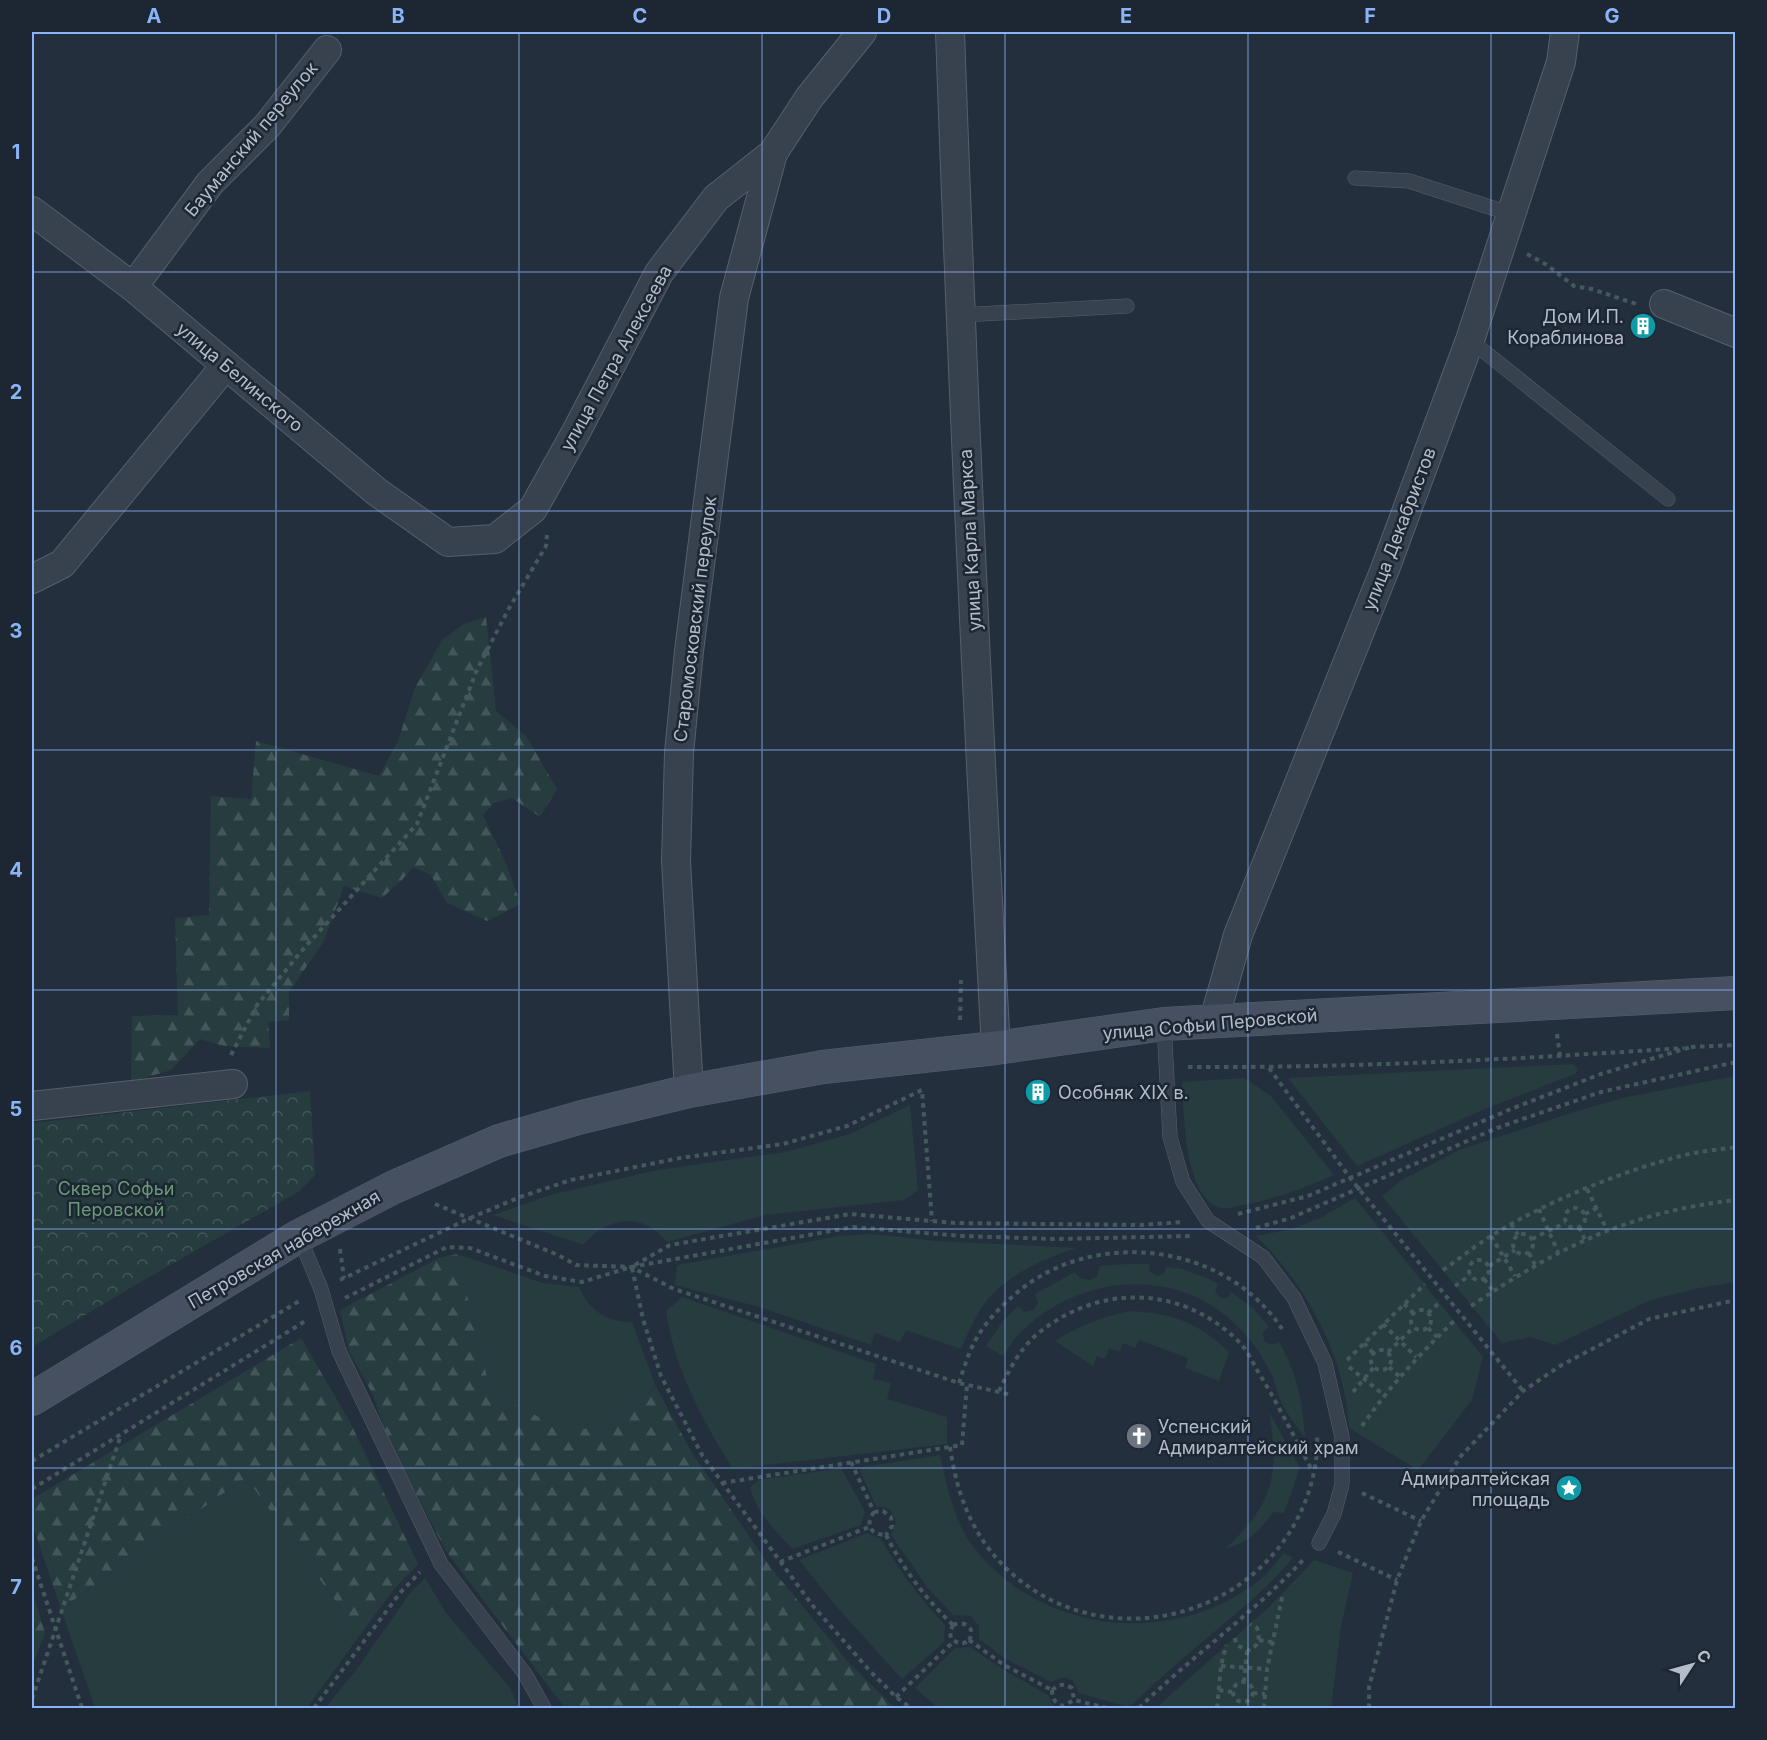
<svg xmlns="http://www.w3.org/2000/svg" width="1767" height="1740" viewBox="0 0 1767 1740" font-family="Inter,sans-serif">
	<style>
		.grass { fill: #263c3f }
		.forest { fill: url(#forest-firs) }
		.park { fill: url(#park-crowns) }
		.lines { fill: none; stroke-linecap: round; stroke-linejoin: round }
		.service-casing { stroke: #565f6c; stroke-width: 15 }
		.minor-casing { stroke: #565f6c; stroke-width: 30 }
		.secondary-casing { stroke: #565f6c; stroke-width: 34 }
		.path { stroke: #44595c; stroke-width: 4; stroke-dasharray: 4.5 4.5; stroke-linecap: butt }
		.service { stroke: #38414e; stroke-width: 14 }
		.minor { stroke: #38414e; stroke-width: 28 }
		.secondary { stroke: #465061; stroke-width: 33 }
		.grid { fill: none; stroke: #8ab4f8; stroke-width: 1.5; stroke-opacity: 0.55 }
		.labels { text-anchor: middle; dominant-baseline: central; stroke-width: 5; stroke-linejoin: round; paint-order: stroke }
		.street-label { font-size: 18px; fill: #b4bcc9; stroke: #1d2633 }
		.poi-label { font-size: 18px; fill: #b4bcc9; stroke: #1d2633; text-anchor: end }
		.park-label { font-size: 18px; fill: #6b9a76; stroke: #1d2633 }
		.neatline { fill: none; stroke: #8ab4f8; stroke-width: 2 }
		.grid-label { font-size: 20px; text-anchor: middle; font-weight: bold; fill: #8ab4f8 }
	</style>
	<defs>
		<pattern id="forest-firs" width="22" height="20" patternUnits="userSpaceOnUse" patternTransform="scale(1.5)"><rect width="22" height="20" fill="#263c3f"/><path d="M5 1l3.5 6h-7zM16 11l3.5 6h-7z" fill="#435659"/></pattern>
		<pattern id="park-crowns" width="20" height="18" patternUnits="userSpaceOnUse" patternTransform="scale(1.5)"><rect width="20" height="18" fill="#263c3f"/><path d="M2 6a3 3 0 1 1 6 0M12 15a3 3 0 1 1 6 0" fill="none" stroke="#435659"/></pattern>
	</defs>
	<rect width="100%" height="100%" fill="#242f3e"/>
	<g class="grass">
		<path d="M1574 1064 1578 1069 1575 1074 1485 1109 1357 1166 1288 1078Z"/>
		<path d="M1735 1076V1282L1699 1288 1651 1300 1555 1345 1531 1337 1502 1343 1382 1196 1400 1181 1459 1150 1577 1111 1627 1097Z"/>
		<path d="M1244 1078 1271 1096 1334 1175C1303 1189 1272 1200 1238 1206 1232 1207 1225 1210 1220 1208 1184 1197 1184 1114 1182 1082Z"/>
		<path d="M910 1105 918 1190 904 1200 765 1215 667 1242C644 1211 606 1217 584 1244H581L493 1215 554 1194 657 1170 786 1152 850 1134Z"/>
		<path d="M1355 1198 1483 1357 1472 1400 1418 1470 1349 1428C1345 1356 1307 1286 1256 1236L1292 1229 1322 1217Z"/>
		<path d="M872 1234 937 1241 1076 1248C1044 1259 1006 1275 985 1303 975 1317 968 1333 961 1349L906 1330 900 1342 875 1333 871 1345 759 1307 675 1285 677 1265 840 1236Z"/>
		<path d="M457 1254 543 1283 579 1287C589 1310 606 1322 632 1322L656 1387 615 1423 569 1433 491 1393Z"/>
		<path d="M1127 1264H1149L1150 1272 1157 1276 1163 1274 1167 1267 1182 1269 1207 1278 1218 1284 1215 1291 1220 1298H1228L1231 1292 1253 1308 1269 1327 1263 1332 1264 1341C1269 1345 1273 1346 1279 1342 1297 1372 1303 1404 1305 1438 1297 1426 1286 1413 1280 1400 1277 1393 1276 1385 1273 1378 1266 1363 1257 1347 1246 1335 1186 1265 1082 1270 1019 1334 1013 1340 1008 1349 1003 1356L986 1346 1003 1321 1018 1306 1024 1312 1034 1310 1038 1302 1035 1294 1075 1272 1080 1278 1090 1280 1097 1276 1100 1266Z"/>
		<path d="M682 1297 876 1364 873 1379 891 1383 887 1399 947 1417V1444L733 1469C702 1420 674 1368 666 1311Z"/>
		<path d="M1131 1311C1173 1313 1199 1323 1229 1352L1219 1381 1185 1368 1188 1358 1139 1340 1135 1348 1123 1343 1120 1352 1109 1348 1105 1359 1097 1356 1093 1366 1055 1341C1079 1326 1103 1316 1131 1311Z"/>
		<path d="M1269 1412 1300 1468 1284 1513 1273 1512C1260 1531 1248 1543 1225 1549 1273 1504 1280 1476 1269 1412Z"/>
		<path d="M940 1455C947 1486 954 1522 974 1548 1043 1635 1178 1649 1263 1577 1271 1570 1277 1561 1284 1553L1293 1558C1266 1590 1233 1616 1201 1643 1177 1663 1155 1683 1132 1705L1125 1706 1079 1693 1073 1681 1064 1677 1051 1682 1006 1659 979 1639V1626L971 1616 953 1615 927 1587 891 1535 896 1521 890 1509 876 1506 860 1471 862 1467Z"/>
		<path d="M841 1468 865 1512 861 1525 792 1549C775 1530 756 1512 750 1487L759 1480Z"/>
		<path d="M242 1480 253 1487 360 1635 307 1708H95L61 1609Z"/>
		<path d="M867 1533 881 1539C899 1571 920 1598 945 1625L944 1642 902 1679 836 1606 799 1560Z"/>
		<path d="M1314 1560 1353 1573 1341 1626 1331 1708H1156L1269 1607Z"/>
		<path d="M425 1578 447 1614 510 1688 519 1708H325L357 1669 410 1593Z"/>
		<path d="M970 1647 1004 1670 1048 1695 1051 1702 1057 1708H938L915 1688 955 1648Z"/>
	</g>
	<g class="forest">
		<path d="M486 617 496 711 526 736 557 789 540 817 512 798 494 803 483 815 504 859 521 904 487 921 447 903 431 875 413 867 402 880 382 898 344 886 324 941 289 992V1020L268 1022 270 1048 224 1046 200 1039 171 1070 131 1082 132 1016 178 1015 175 918 209 915 211 796 251 799 256 741 379 776 398 741 415 688 442 640 464 624Z"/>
		<path d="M457 1254 491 1393 569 1432 615 1423 656 1387 692 1453 771 1568 850 1664 895 1708H565L446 1551 388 1440 373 1395 349 1351 340 1310 439 1258Z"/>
		<path d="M301 1338 350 1422 418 1564 394 1589 360 1635 253 1487 242 1480 61 1609 32 1523V1499Z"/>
		<path d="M32 1590 45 1633 32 1667Z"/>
	</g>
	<path class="park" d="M310 1091 315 1175 298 1192 130 1288 32 1347V1123Z"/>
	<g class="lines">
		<defs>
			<g id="service">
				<path d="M1355 178 1409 181 1511 214"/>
				<path d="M960 315 1127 306"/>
				<path d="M1470 340 1668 499"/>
				<path d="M1164 1024 1170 1137 1183 1182 1208 1221 1263 1257 1294 1298 1325 1363 1342 1437V1484L1334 1514 1319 1543"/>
				<path d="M299 1236 321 1289 339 1351 441 1564 525 1674 544 1708"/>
			</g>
			<g id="minor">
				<path d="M950 32C962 370 977 709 996 1048"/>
				<path d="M32 211 133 287 377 492 448 542 495 539 533 509 576 432 659 273 716 198 773 153 809 98 862 32"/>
				<path d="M133 287 210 183 267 126 327 50"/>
				<path d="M1664 304 1736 333"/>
				<path d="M32 579 62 564 226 365"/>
				<path d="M1214 1020 1238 935 1385 569 1470 340 1561 62 1565 32"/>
				<path d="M689 1091 676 861 679 753 689 651 734 298 773 153"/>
				<path d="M32 1106 233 1084"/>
			</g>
			<path id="secondary" d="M32 1399 299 1236 394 1187 499 1141 582 1117 689 1091 823 1067 996 1048 1164 1024 1736 993"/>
		</defs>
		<use href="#service" class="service-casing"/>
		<use href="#minor" class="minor-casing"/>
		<use href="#secondary" class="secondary-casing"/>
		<g class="path">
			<path d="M1527 254 1547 265 1574 286 1592 289 1636 304"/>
			<path d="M960 1020 961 980"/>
			<path d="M1557 1034 1560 1056"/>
			<path d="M1691 1047 1736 1045"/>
			<path d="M231 1055 257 1005 305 947 417 824 476 672 508 610 546 546 547 535"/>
			<path d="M1188 1067C1353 1068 1519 1059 1684 1048"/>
			<path d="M1269 1068 1351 1179 1523 1391"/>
			<path d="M1587 1189 1607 1230"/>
			<path d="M435 1204 558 1255 576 1265 631 1267 674 1289 959 1383 1012 1395"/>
			<circle cx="1575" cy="1218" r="10"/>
			<path d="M1539 1209 1558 1252"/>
			<path d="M1238 1214 1308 1196 1511 1109 1601 1074 1691 1047"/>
			<path d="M1585 1214 1597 1208"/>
			<path d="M1511 1224 1518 1235"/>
			<path d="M1579 1227 1585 1240"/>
			<path d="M1256 1228 1291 1218 1497 1128 1601 1092 1736 1062"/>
			<circle cx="1523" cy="1244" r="10"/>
			<path d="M1491 1236 1515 1276"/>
			<path d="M1532 1239 1565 1223"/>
			<path d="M340 1249 344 1278"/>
			<path d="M1529 1253 1535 1265"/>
			<circle cx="1479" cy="1270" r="10"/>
			<path d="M635 1265 670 1245 850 1214 955 1223 1140 1225 1183 1222"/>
			<path d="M1489 1266 1515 1250"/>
			<path d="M632 1268 643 1319 661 1376 702 1455 813 1606 870 1671 896 1697 911 1708"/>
			<path d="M1443 1270C1459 1259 1475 1246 1491 1236 1543 1203 1622 1171 1681 1156 1699 1151 1718 1150 1736 1147"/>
			<path d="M1484 1279 1493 1291"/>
			<path d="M340 1280 470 1218 520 1197 571 1180 680 1158 783 1144 847 1126 922 1090 932 1221"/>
			<path d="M1455 1286 1470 1275"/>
			<path d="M345 1298 447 1247 470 1248 545 1276 582 1282 631 1267 853 1227 962 1236 1057 1239 1193 1236"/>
			<path d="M1404 1304 1413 1313"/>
			<path d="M1471 1306C1559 1247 1629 1212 1736 1200"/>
			<circle cx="1421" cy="1320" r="10"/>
			<path d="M1428 1313 1439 1303"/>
			<path d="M1383 1324 1416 1357"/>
			<path d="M1428 1328 1437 1337"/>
			<path d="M1364 1343 1373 1353"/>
			<circle cx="1381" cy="1360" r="10"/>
			<path d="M1388 1352 1413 1328"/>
			<path d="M1347 1360 1425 1284"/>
			<path d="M1349 1367 1384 1395"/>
			<path d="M1389 1367 1400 1377"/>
			<path d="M959 1383C963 1371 967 1357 973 1345 982 1326 998 1309 1013 1296 1091 1226 1225 1242 1282 1329"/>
			<path d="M999 1391C1009 1370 1021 1346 1041 1331 1103 1283 1184 1286 1240 1343 1247 1350 1252 1361 1257 1370 1277 1402 1294 1437 1312 1470"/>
			<path d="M1353 1392 1374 1367"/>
			<path d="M1362 1426C1390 1386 1418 1356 1454 1321"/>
			<path d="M950 1447C956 1490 970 1530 1000 1562 1080 1647 1216 1633 1283 1542 1305 1512 1319 1472 1317 1434"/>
			<path d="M32 1461 301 1300"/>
			<path d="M851 1462 874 1512"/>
			<path d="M722 1483 962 1445 967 1385"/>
			<path d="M32 1489 307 1320"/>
			<path d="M1362 1493 1421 1521"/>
			<path d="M874 1512 883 1511 891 1517 892 1526 886 1535"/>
			<path d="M874 1512C865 1524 870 1535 886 1535"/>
			<path d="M886 1535C903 1569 926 1599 953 1625"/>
			<path d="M1338 1552 1397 1580"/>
			<path d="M32 1558 82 1708"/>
			<path d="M780 1562 869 1527"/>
			<path d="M953 1625 950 1632 951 1639C958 1643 962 1646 969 1640"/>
			<path d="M953 1625C964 1620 977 1628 969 1640"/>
			<path d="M1235 1638 1236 1644 1247 1651C1258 1647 1261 1639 1257 1628L1250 1624"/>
			<path d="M969 1640 1004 1665 1052 1690"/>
			<path d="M1259 1640 1272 1642"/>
			<path d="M1221 1666 1267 1669"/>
			<circle cx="1243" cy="1692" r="10"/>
			<path d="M1244 1682 1247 1651"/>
			<path d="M1052 1690C1052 1699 1055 1703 1063 1706L1074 1700 1107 1708"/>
			<path d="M1052 1690C1060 1684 1063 1683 1072 1688L1074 1700"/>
			<path d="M1219 1690 1232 1692"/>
			<path d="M1253 1693 1265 1694"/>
			<path d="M896 1697 954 1641"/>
			<path d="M32 1699 121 1435"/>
			<path d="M314 1708 400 1593 420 1572"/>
			<path d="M1139 1708C1192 1656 1254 1613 1304 1559"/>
			<path d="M1217 1708 1221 1666 1226 1645"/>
			<path d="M1264 1708 1267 1669 1283 1593"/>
			<path d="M1369 1708V1687L1397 1580 1421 1521 1460 1457 1523 1391 1560 1366 1649 1319 1736 1300"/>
		</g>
		<use href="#service" class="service"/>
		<use href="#minor" class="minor"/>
		<use href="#secondary" class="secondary"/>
	</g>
	<path class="grid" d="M276 32V1708M519 32V1708M762 32V1708M1005 32V1708M1248 32V1708M1491 32V1708M32 272H1736M32 511H1736M32 750H1736M32 990H1736M32 1229H1736M32 1468H1736"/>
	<defs>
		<symbol id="building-disc" viewBox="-11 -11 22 22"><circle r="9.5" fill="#0f9aa8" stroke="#1d2633"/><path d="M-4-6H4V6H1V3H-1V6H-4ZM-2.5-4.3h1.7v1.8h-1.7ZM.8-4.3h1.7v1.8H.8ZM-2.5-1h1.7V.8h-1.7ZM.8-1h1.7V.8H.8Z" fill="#fff"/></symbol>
		<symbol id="church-disc" viewBox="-11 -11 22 22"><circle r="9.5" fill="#6b7280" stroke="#1d2633"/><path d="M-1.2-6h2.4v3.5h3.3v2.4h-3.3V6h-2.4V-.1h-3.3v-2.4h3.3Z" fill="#fff"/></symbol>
		<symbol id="sight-disc" viewBox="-11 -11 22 22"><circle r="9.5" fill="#0f9aa8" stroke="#1d2633"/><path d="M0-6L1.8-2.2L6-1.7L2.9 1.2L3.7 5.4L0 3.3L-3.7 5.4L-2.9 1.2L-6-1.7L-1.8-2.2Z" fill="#fff"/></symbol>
	</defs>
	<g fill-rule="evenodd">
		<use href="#building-disc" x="1628" y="311" width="30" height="30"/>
		<use href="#building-disc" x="1023" y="1077" width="30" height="30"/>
		<use href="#church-disc" x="1124" y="1421" width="30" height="30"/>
		<use href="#sight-disc" x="1554" y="1473" width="30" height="30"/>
	</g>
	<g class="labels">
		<g class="street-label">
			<text transform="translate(251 139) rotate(-50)">Бауманский переулок</text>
			<text transform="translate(616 358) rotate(-61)">улица Петра Алексеева</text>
			<text transform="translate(240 377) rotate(40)">улица Белинского</text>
			<text transform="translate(1399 529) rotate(-69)">улица Декабристов</text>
			<text transform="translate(970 540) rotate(-93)">улица Карла Маркса</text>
			<text transform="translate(695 619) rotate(-83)">Старомосковский переулок</text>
			<text transform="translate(1210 1024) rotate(-5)">улица Софьи Перовской</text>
			<text transform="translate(284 1249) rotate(-30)">Петровская набережная</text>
		</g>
		<g class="poi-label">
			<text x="1624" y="316">Дом И.П.<tspan x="1624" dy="21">Кораблинова</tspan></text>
			<text x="1058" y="1092" text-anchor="start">Особняк XIX в.</text>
			<text x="1158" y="1426" text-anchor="start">Успенский<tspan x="1158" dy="21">Адмиралтейский храм</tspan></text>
			<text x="1550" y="1478">Адмиралтейская<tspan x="1550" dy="21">площадь</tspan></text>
		</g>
		<g class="park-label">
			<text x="116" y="1188">Сквер Софьи<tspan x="116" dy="21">Перовской</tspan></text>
		</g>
	</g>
	<rect width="1767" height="1740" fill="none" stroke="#1d2633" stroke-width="66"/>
	<g transform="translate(1692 1665) rotate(54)" stroke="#1d2633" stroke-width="4.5" paint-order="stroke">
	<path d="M0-4.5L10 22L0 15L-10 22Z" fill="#b4bcc9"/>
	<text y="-9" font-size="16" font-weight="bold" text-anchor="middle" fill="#b4bcc9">С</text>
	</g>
	<rect x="33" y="33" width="1701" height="1674" class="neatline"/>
	<g class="grid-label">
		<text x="154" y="23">A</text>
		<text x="398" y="23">B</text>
		<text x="640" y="23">C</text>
		<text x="884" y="23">D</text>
		<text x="1126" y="23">E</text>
		<text x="1370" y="23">F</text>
		<text x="1612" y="23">G</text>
		<text x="16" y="159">1</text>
		<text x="16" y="399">2</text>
		<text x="16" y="638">3</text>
		<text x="16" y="877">4</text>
		<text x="16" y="1116">5</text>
		<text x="16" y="1355">6</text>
		<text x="16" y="1594">7</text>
	</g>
</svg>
